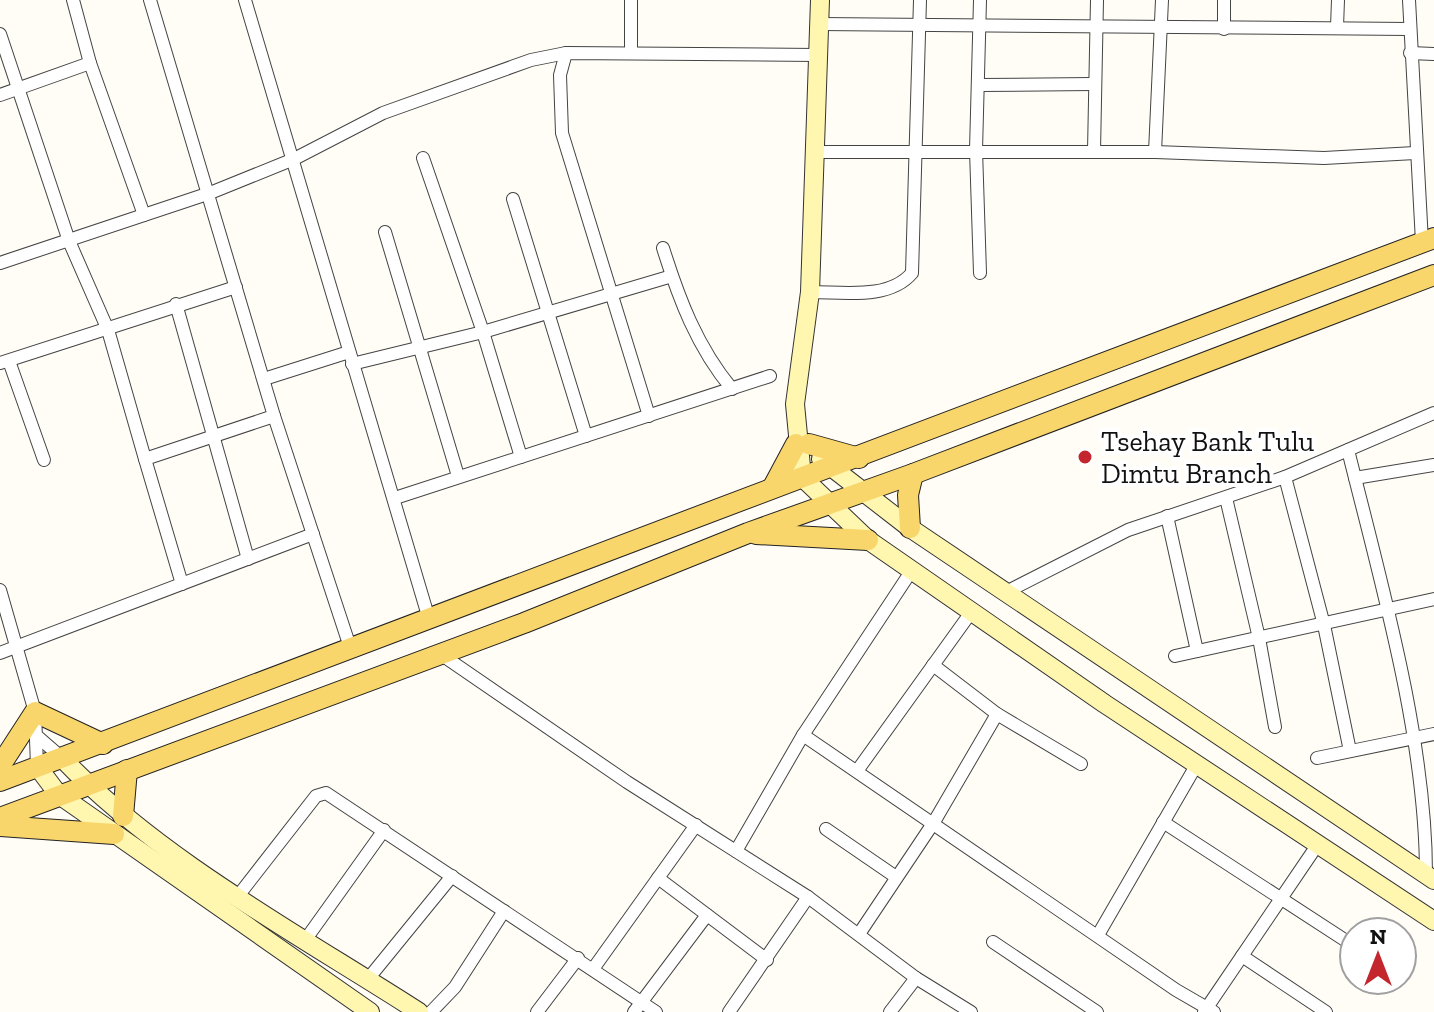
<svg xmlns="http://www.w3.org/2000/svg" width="1434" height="1012" viewBox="0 0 1434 1012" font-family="'Zilla Slab',serif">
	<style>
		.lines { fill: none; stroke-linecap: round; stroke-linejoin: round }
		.street-casing { stroke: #444; stroke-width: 14 }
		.secondary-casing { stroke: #333; stroke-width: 20 }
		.primary-casing { stroke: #222; stroke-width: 22 }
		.street { stroke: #fff; stroke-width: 12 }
		.secondary { stroke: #fff6b0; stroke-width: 18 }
		.primary { stroke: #f9d66b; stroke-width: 20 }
		.poi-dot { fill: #c4262e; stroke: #fff; stroke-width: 3 }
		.labels { text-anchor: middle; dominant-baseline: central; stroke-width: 8; stroke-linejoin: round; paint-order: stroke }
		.poi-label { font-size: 28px; fill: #111; stroke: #fff; text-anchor: start }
	</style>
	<rect width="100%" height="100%" fill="#fffdf5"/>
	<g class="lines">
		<defs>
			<g id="street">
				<path d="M73 0 90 63 144 215"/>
				<path d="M150 0 274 416 351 650"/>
				<path d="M245 0 429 619"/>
				<path d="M1224 0V29"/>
				<path d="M1409 0 1422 242"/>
				<path d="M819 24 1409 29"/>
				<path d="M1337 27 1338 0"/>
				<path d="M0 34 69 241 108 330 145 459"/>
				<path d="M566 53 560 75 562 133 649 416"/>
				<path d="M631 53V0"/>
				<path d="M1410 53 1434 54"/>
				<path d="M979 85 1093 84"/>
				<path d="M0 95 90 63"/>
				<path d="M1094 151 1097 0"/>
				<path d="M816 152H1155L1162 0"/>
				<path d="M1155 152 1324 158 1415 153"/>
				<path d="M423 158 483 332 521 457"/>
				<path d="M513 199 586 436"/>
				<path d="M385 232 458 476"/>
				<path d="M663 248C679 299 697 347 732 389"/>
				<path d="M0 263 210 193 294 159 383 113 531 60 566 53 817 55"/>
				<path d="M980 273 976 150 980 0"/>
				<path d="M810 292C844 292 889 300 912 273L920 0"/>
				<path d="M176 304 248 559"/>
				<path d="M9 361 44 460"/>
				<path d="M0 363 236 287"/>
				<path d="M352 364 483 332 672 276"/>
				<path d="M264 379 349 352"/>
				<path d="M1348 450C1381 583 1426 738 1426 874"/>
				<path d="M1285 477 1324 625 1350 751"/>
				<path d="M1355 478 1434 465"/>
				<path d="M395 498 770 376"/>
				<path d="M1226 498 1259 638 1275 727"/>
				<path d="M1167 516 1197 651"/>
				<path d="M182 584 145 459 274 416"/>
				<path d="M0 590 35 712 37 766"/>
				<path d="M1006 592 1128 530 1285 477 1434 413"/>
				<path d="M0 653 313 534"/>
				<path d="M439 653 627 782 808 897 916 978 971 1012"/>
				<path d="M1175 656 1434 599"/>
				<path d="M933 665 997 714 1081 764"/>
				<path d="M803 735 1176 990 1214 1012"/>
				<path d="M38 737 61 757"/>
				<path d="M1317 758 1434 734"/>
				<path d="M857 771 972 611"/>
				<path d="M1163 822 1354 946"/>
				<path d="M826 829 896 877"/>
				<path d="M736 851 803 735 912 570"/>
				<path d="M658 878 767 960"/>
				<path d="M238 896 316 796 326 793 656 1012"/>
				<path d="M859 934 934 822 997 714"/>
				<path d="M1098 935 1197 764"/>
				<path d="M306 939 384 830"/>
				<path d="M993 942 1097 1012"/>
				<path d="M1242 956 1326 1012"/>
				<path d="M593 969 696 825"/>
				<path d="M368 979 452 876"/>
				<path d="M431 1012 455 987 504 911"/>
				<path d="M537 1012 578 958"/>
				<path d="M634 1012 707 915"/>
				<path d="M729 1012 808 897"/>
				<path d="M890 1012 916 978"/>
				<path d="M1204 1012 1318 844"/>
			</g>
			<g id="secondary">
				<path d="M820 0 810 292 795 404 802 477 868 540 1105 704 1434 921"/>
				<path d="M821 459 910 528 1434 880"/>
				<path d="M61 757C158 859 301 936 419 1012"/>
				<path d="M37 766 58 794 370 1012"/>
			</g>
			<g id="primary">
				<path d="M809 444 859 458"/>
				<path d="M773 487 796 444"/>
				<path d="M910 528 908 495 913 474"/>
				<path d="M756 534 868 540"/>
				<path d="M0 766 35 712 103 744"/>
				<path d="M0 781 1434 238"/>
				<path d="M123 816 127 770"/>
				<path d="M0 818 524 623 748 533 913 474 1434 275"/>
				<path d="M0 826 114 834"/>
			</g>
		</defs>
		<use href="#street" class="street-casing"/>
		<use href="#secondary" class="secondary-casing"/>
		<use href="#primary" class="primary-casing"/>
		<use href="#street" class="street"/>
		<use href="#secondary" class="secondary"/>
		<use href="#primary" class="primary"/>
	</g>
	<circle class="poi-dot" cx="1085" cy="457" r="8"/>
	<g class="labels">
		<g class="poi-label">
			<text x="1101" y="441">Tsehay Bank Tulu<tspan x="1101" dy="32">Dimtu Branch</tspan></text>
		</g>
	</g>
	<g transform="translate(1378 956)"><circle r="38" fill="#ffffff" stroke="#a0a0a0" stroke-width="2"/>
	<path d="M0-6L14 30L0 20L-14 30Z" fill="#c4262e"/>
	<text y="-12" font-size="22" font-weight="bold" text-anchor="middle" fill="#111111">N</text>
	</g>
</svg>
